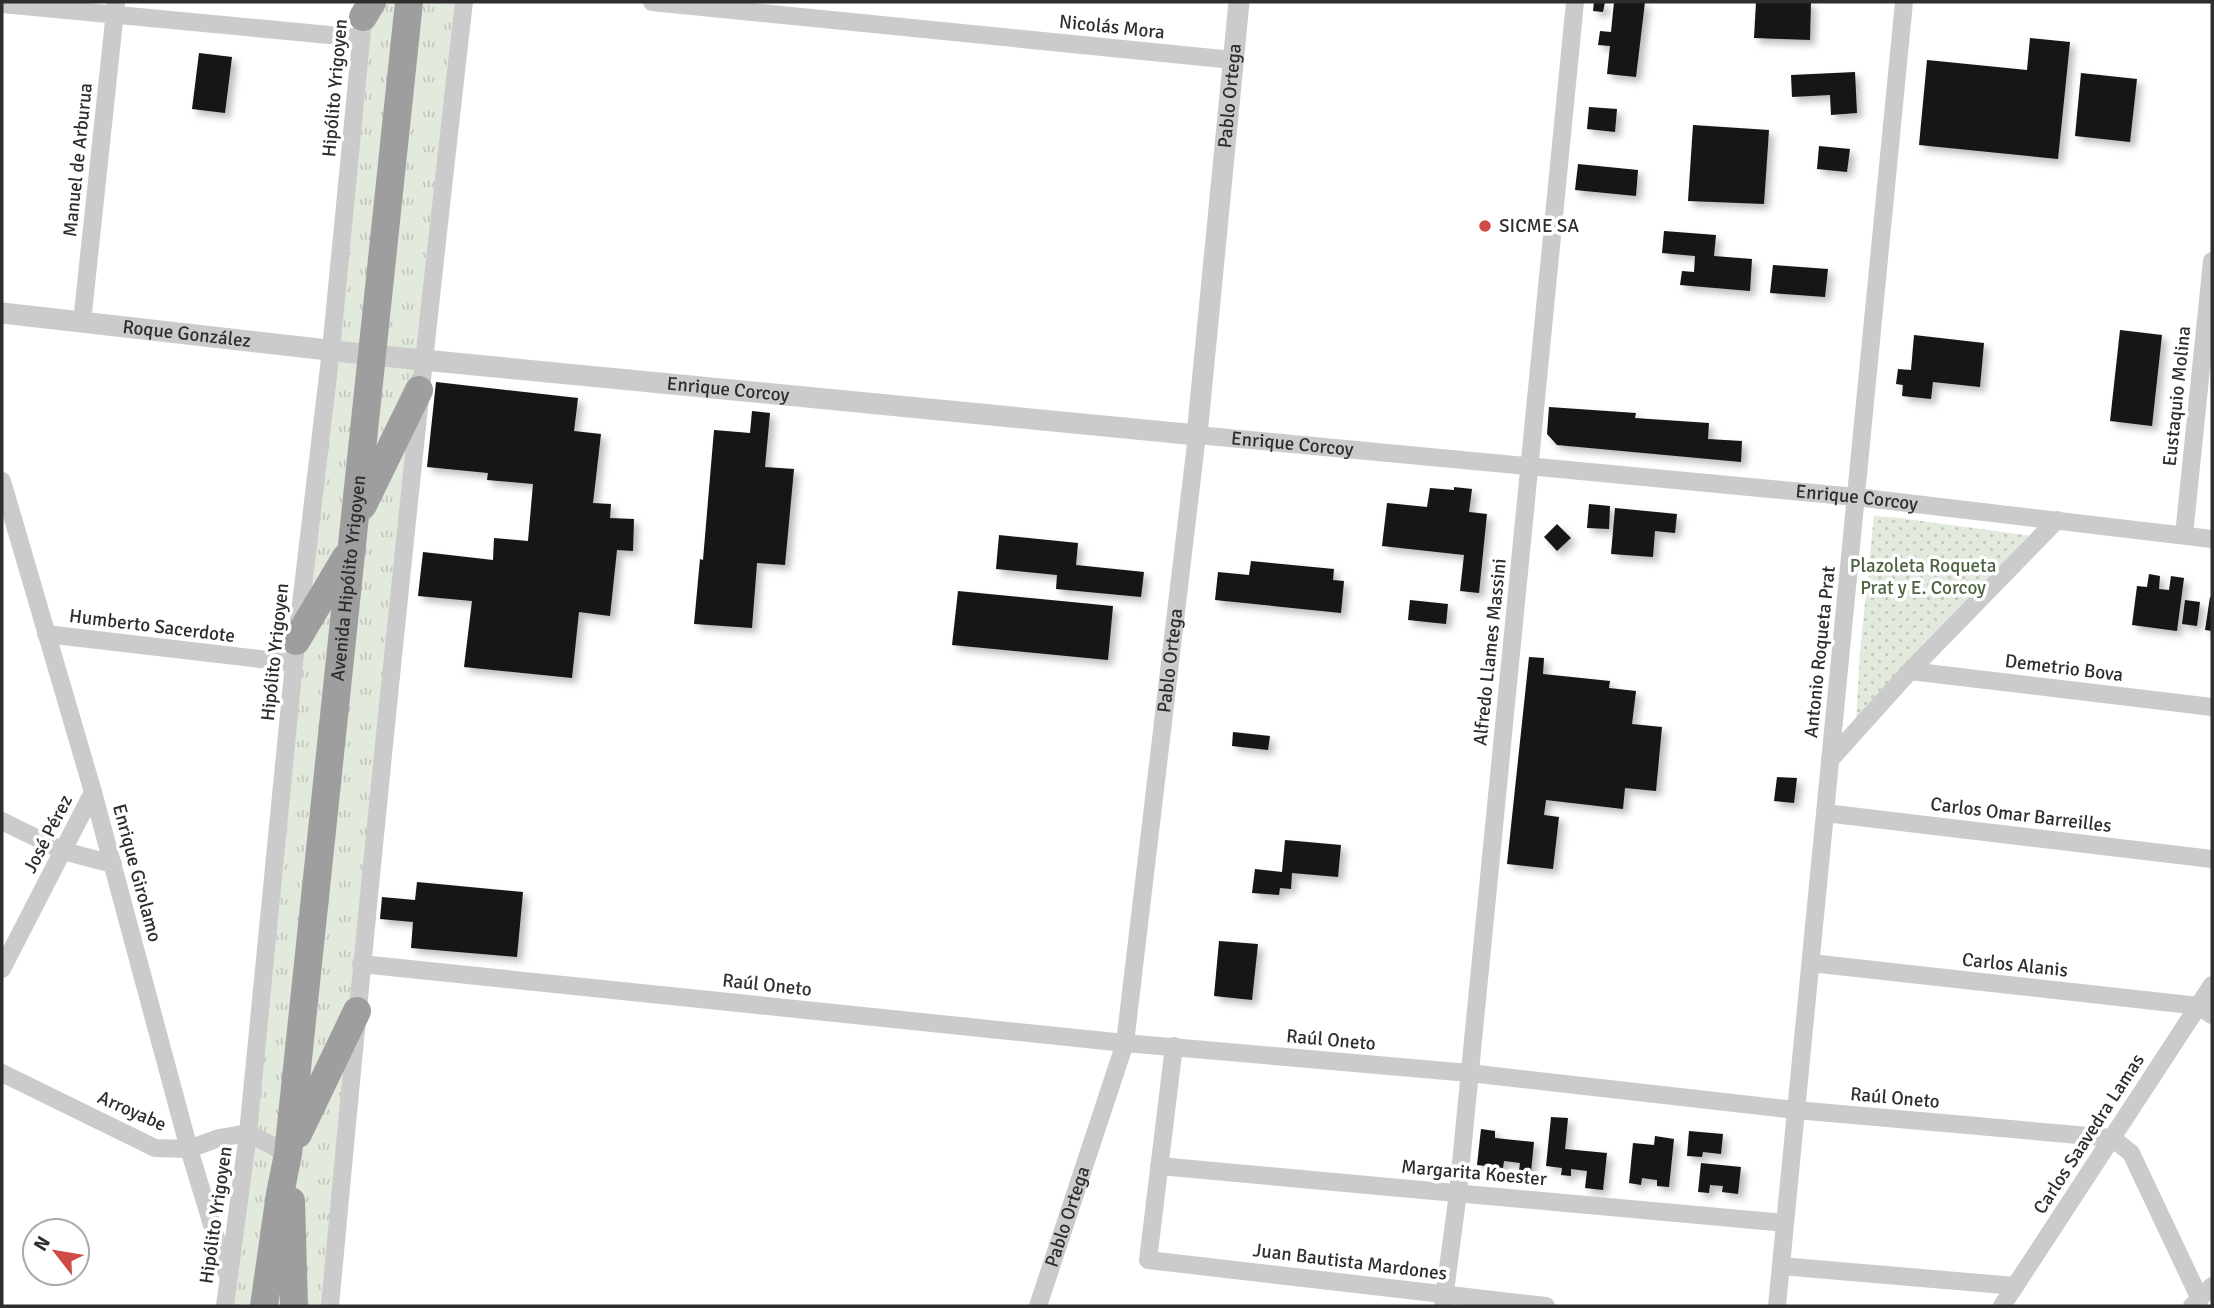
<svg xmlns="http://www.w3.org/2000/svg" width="2214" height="1308" viewBox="0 0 2214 1308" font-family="Signika,sans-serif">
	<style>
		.grass { fill: url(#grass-tufts) }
		.park { fill: url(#park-dots) }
		.building { fill: #151515; filter: url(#shadow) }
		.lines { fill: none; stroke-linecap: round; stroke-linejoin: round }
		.minor { stroke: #cbcbcb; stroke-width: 18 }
		.tertiary { stroke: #cbcbcb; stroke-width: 21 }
		.trunk { stroke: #9e9e9e; stroke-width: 28 }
		.poi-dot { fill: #cf4c46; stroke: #fff; stroke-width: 2.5 }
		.labels { text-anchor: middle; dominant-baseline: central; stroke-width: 7; stroke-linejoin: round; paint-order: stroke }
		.street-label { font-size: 19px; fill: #2e2e2e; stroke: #fff }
		.poi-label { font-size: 19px; fill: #2e2e2e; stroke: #fff; text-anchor: start }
		.park-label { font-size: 19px; fill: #4d6441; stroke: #fff }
	</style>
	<defs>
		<pattern id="grass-tufts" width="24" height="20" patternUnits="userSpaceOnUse" patternTransform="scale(1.75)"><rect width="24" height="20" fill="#e2e9dd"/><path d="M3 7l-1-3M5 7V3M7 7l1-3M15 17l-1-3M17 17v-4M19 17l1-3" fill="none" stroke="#c2c8be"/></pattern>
		<pattern id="park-dots" width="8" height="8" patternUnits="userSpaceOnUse" patternTransform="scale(1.75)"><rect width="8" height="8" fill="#e2e9dd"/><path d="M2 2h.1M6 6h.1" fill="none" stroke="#c2c8be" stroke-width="1.8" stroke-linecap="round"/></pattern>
		<filter id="shadow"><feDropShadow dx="5" dy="5" stdDeviation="3.5" flood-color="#0004"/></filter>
	</defs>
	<rect width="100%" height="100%" fill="#fff"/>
	<path class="grass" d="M365 2H464L330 1306H225Z"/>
	<path class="park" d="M1874 516 1900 518 2039 537 1856 723 1860 652Z"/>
	<g class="building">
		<path d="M1594 2H1605L1603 12 1593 11Z"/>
		<path d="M1614 2H1645L1636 77 1607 74 1610 46 1598 45 1600 31 1611 32Z"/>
		<path d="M1756 2H1811L1810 40 1754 38Z"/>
		<path d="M2030 38 2070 42 2058 159 1919 145 1927 60 2027 70Z"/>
		<path d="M199 53 232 57 225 113 192 109Z"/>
		<path d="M1855 72 1857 113 1831 115 1830 95 1792 97 1791 75Z"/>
		<path d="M2081 73 2137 79 2130 142 2075 136Z"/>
		<path d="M1589 107 1617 109 1615 132 1587 129Z"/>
		<path d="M1693 125 1769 130 1764 204 1688 201Z"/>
		<path d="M1819 146 1850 149 1847 172 1817 169Z"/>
		<path d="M1578 164 1638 170 1636 196 1575 190Z"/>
		<path d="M1664 231 1716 235 1714 256 1752 259 1750 291 1680 285 1682 271 1694 272 1695 256 1662 253Z"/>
		<path d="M1773 265 1828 269 1825 297 1770 293Z"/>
		<path d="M2120 330 2162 335 2152 426 2110 421Z"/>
		<path d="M1914 335 1984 343 1980 387 1933 382 1931 399 1902 396 1903 385 1896 384 1898 369 1911 370Z"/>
		<path d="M436 382 578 398 574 431 601 434 593 503 611 504 610 518 634 519 633 551 617 550 610 616 579 612 572 678 464 667 472 601 418 596 423 552 493 560 494 538 528 541 533 484 487 480 488 473 427 467Z"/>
		<path d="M1549 407 1636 413 1635 418 1709 423 1708 439 1742 441 1741 462 1557 445 1547 434Z"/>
		<path d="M752 411 770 413 765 467 794 469 785 565 757 563 752 628 694 624 700 559 703 560 714 430 750 433Z"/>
		<path d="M1454 487 1472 489 1469 512 1487 514 1479 593 1460 591 1464 555 1382 546 1387 503 1427 507 1430 488 1454 490Z"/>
		<path d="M1589 504 1610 506 1609 529 1587 528Z"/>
		<path d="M1615 508 1677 514 1675 533 1655 531 1653 557 1611 554Z"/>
		<path d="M1557 524 1571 538 1557 551 1544 537Z"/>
		<path d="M999 535 1078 543 1076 565 1144 572 1141 597 1056 589 1057 575 996 569Z"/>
		<path d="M1251 561 1334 569 1333 580 1344 581 1341 613 1215 600 1218 572 1249 575Z"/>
		<path d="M2149 574 2160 576 2159 589 2169 590 2171 576 2184 578 2177 631 2132 625 2137 586 2147 587Z"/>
		<path d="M958 591 1113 606 1108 660 952 645Z"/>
		<path d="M2210 597 2212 598V631L2205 630Z"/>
		<path d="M1410 600 1448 604 1446 624 1408 620Z"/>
		<path d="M2185 600 2200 602 2197 626 2182 624Z"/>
		<path d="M1529 657 1544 658 1543 674 1610 681 1609 688 1636 691 1632 724 1662 727 1656 791 1625 788 1623 809 1546 800 1544 815 1559 817 1553 869 1507 864Z"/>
		<path d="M1233 732 1270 736 1268 750 1232 746Z"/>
		<path d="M1777 777 1797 778 1794 803 1774 801Z"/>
		<path d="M1285 840 1341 845 1338 877 1292 873 1291 889 1280 888 1279 895 1252 893 1255 869 1282 872Z"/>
		<path d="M417 882 523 892 517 957 411 948 413 922 380 919 382 897 415 900Z"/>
		<path d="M1219 941 1258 944 1252 1000 1214 996Z"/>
		<path d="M1551 1117 1568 1118 1565 1149 1607 1153 1603 1190 1585 1188 1587 1171 1571 1169V1176L1561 1175 1562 1168 1546 1166Z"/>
		<path d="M1481 1129 1495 1131V1138L1534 1142 1531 1172 1519 1171 1520 1163 1504 1161 1503 1168 1477 1165Z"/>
		<path d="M1689 1131 1723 1134 1721 1154 1703 1152 1702 1157 1687 1156Z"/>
		<path d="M1655 1136 1674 1139 1669 1187 1657 1186V1180L1642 1178 1641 1185 1629 1183 1633 1143 1654 1145Z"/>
		<path d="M1701 1163 1741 1167 1738 1194 1722 1192 1723 1186 1710 1185 1709 1193 1698 1192Z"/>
	</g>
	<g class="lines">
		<g class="minor">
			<path d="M652 2 1233 60"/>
			<path d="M2 4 361 38"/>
			<path d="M82 322 116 2"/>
			<path d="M2 481 93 792 189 1149 226 1271"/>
			<path d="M2184 535 2212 261"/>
			<path d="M46 634 294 663"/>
			<path d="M1910 671 2212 707"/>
			<path d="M1830 760 1910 671 2057 520"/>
			<path d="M1825 813 2212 859"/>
			<path d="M2 821 63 851 113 864"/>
			<path d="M1811 963 2199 1006 2212 1015"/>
			<path d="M361 964 1125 1043 1469 1073 1796 1110 2112 1138 2131 1153 2200 1299"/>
			<path d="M2 969 93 792"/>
			<path d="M1174 1046 1148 1260 1546 1306"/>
			<path d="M2 1073 155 1148 189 1149 219 1138 248 1133 288 1154"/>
			<path d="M1159 1166 1785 1223"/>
			<path d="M1781 1266 2015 1286"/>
			<path d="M225 1306 248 1133 294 663 331 350 364 9"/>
			<path d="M330 1306C370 871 414 436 464 2"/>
			<path id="s1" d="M1038 1306 1125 1043 1197 435 1856 497 2212 539"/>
			<path d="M1443 1306 1458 1193 1575 2"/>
			<path d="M1777 1306 1904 2"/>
			<path d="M2002 1306 2212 985"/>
			<path d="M2192 1306 2212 1286"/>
		</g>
		<path class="tertiary" id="s2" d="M2 313 372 355 1197 435 1239 2"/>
		<g class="trunk">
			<path d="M363 17 372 2"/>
			<path d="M363 505 419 390"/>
			<path d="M296 641 346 557"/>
			<path d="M298 1134 357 1011"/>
			<path d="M291 1201 294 1306"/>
			<path id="s3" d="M264 1306 280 1194 288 1154 409 2"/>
		</g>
	</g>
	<circle class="poi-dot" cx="1485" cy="226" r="7"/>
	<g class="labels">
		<g class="street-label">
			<text transform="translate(1112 27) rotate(6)">Nicolás Mora</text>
			<text transform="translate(335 88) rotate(-85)">Hipólito Yrigoyen</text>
			<text stroke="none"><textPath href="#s2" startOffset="1542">Pablo Ortega</textPath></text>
			<text transform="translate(78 160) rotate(-84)">Manuel de Arburua</text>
			<text stroke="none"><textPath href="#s2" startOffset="186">Roque González</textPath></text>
			<text stroke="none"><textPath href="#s2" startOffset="730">Enrique Corcoy</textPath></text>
			<text transform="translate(2177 396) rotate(-84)">Eustaquio Molina</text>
			<text stroke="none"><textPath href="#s1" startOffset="985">Enrique Corcoy</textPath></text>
			<text stroke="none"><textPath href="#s1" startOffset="1552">Enrique Corcoy</textPath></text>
			<text stroke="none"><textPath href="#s3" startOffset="733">Avenida Hipólito Yrigoyen</textPath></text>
			<text transform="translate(152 626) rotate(7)">Humberto Sacerdote</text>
			<text transform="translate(275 652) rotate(-84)">Hipólito Yrigoyen</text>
			<text transform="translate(1490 652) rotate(-84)">Alfredo Llames Massini</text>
			<text transform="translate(1820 652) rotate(-84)">Antonio Roqueta Prat</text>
			<text stroke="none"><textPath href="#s1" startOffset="662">Pablo Ortega</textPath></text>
			<text transform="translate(2064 668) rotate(7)">Demetrio Bova</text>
			<text transform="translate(2021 815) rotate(7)">Carlos Omar Barreilles</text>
			<text transform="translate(48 834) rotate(-63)">José Pérez</text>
			<text transform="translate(137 873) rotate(75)">Enrique Girolamo</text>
			<text transform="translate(2015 965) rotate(6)">Carlos Alanis</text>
			<text transform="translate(767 985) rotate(6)">Raúl Oneto</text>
			<text transform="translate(1331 1040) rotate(5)">Raúl Oneto</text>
			<text transform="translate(1895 1098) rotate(5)">Raúl Oneto</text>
			<text transform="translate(132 1111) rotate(24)">Arroyabe</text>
			<text transform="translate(2089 1134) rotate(-57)">Carlos Saavedra Lamas</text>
			<text transform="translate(1474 1173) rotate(5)">Margarita Koester</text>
			<text transform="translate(216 1215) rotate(-82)">Hipólito Yrigoyen</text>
			<text stroke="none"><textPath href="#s1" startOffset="94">Pablo Ortega</textPath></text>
			<text transform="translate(1350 1262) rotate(7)">Juan Bautista Mardones</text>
		</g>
		<g class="poi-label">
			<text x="1499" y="226">SICME SA</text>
		</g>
		<g class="park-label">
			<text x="1923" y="566">Plazoleta Roqueta<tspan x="1923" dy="22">Prat y E. Corcoy</tspan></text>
		</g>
	</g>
	<rect width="2214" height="1308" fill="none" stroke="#2e2e2e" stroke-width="7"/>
	<g transform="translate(56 1252) rotate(301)"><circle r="33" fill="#ffffff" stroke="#ababab" stroke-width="2"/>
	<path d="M0-5L12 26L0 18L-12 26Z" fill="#cf4c46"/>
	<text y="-10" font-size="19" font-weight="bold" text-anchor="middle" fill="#2e2e2e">N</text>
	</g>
</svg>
